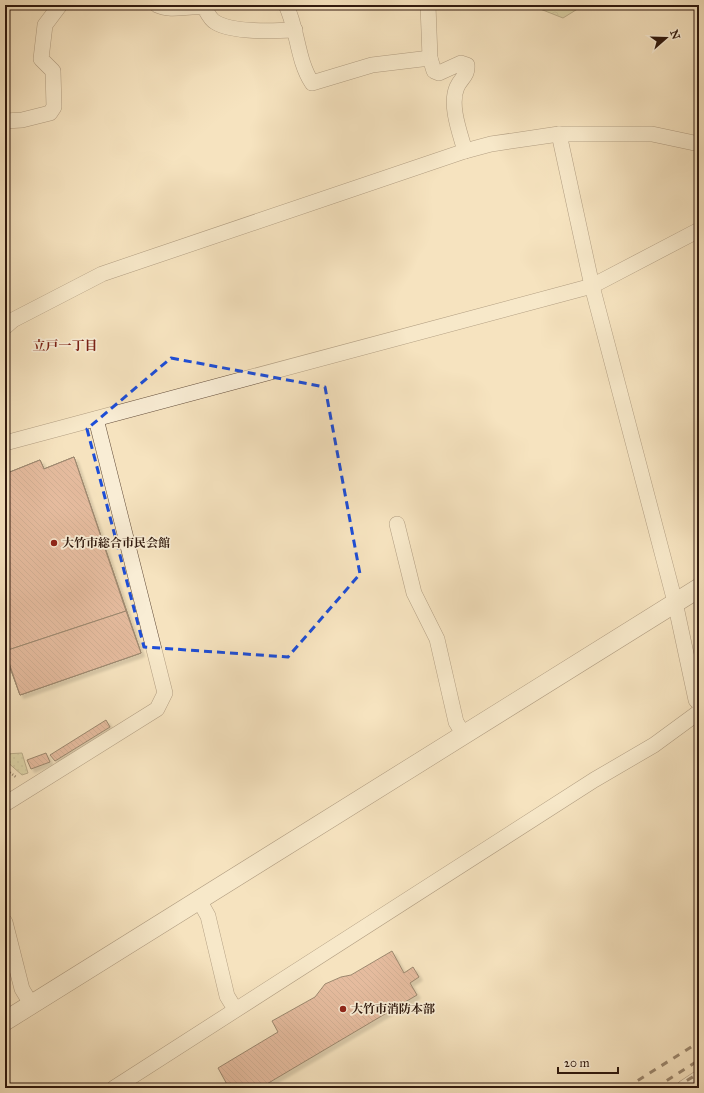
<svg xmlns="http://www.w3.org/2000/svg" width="704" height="1093" viewBox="0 0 704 1093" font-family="'IM FELL Great Primer','Noto Serif JP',serif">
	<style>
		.forest { fill: url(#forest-crowns); stroke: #786e4e }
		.park { fill: url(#park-dots); stroke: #786e4e }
		.building { fill: url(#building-back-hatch); stroke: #30190e; filter: url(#shadow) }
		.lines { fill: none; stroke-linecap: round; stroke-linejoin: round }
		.minor-casing { stroke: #624c3a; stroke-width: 16 }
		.tertiary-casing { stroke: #624c3a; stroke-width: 20 }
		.path { stroke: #30190e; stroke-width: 2.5; stroke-dasharray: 1 2; stroke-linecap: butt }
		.minor { stroke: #f9edd5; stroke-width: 15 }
		.tertiary { stroke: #f9edd5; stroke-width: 19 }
		.rail { stroke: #30190e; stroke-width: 3; stroke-dasharray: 7 7; stroke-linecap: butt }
		.marked { fill: none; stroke: #1d4ed8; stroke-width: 3; stroke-dasharray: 8 5; stroke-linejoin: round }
		.poi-dot { fill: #8f2418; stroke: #f9edd5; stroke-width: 1.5 }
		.labels { text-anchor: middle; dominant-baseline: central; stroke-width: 3.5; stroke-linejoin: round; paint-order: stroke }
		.poi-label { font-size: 12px; font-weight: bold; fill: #30190e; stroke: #f9edd5; text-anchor: start }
		.neighbourhood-label { font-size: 13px; font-weight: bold; fill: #7a1f14; stroke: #f9edd5 }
	</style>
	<defs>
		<pattern id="forest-crowns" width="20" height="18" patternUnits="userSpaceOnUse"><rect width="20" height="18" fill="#c1c38f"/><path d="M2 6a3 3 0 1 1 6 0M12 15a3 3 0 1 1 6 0" fill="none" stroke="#a6a77a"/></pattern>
		<pattern id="park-dots" width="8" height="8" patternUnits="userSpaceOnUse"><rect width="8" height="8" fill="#c1c38f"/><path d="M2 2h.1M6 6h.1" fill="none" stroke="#a6a77a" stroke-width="1.8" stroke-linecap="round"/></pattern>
		<pattern id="building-back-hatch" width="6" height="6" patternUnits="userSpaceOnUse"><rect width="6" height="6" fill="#d08b75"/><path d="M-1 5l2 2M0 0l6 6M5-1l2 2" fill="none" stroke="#a9715e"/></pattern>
		<filter id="shadow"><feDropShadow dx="3.5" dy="3.5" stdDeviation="1" flood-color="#0004"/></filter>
	</defs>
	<rect width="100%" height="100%" fill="#f6e3bf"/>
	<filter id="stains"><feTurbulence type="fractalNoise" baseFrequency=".005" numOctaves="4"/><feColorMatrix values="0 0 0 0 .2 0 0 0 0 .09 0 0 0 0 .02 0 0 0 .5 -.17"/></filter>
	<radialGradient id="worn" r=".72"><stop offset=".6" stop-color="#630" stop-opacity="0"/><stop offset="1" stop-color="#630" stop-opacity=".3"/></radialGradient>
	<path class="forest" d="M530 5H584L563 18Z"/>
	<path class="park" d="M22 753 28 773 22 775 5 760V754Z"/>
	<g class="building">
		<path d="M74 457 141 653 20 695 10 667 5 669V474L40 460 44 469Z"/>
		<path d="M74 457 141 653 20 695 5 654V474L40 460 44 469Z"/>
		<path d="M74 457 126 611 5 651V474L40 460 44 469Z"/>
		<path d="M126 611 141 653 20 695 5 651Z"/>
		<path d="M5 654 10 667 5 669Z"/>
		<path d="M106 720 110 727 55 761 50 755Z"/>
		<path d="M46 753 50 762 31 769 27 760Z"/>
		<path d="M392 951 404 973 413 967 419 977 410 983 417 995 260 1088H229L218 1068 278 1032 272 1021 315 997 325 984 341 977 351 975Z"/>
	</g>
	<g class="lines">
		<defs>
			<g id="minor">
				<path d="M157 5C172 12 188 5 204 7 207 12 210 19 215 22 233 33 274 31 295 30"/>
				<path d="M286 5C298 30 297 60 312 83L372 65 430 58"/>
				<path d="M428 5 430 58 434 71 439 73 461 63 467 65C468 76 461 78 457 87 449 105 460 133 465 151"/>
				<path d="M5 121 22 120 50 113 54 107 53 71 41 59 45 25 60 5"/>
				<path d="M559 134 592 286 675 602 696 700 699 703"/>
				<path d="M5 327 13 320 102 274 465 151 491 144 559 134H652L699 144"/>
				<path d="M5 443 592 286 699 230"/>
				<path d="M397 524 414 593 437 639 456 722 464 735"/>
				<path d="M5 804 157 709 165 693 96 419"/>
				<path d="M199 900 208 916 227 996 235 1009"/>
				<path d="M5 922 22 989 31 1004"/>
				<path d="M114 1088 594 780 654 745 699 712"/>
				<path d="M684 1088 699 1078"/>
			</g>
			<path id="tertiary" d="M5 1021 699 588"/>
		</defs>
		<use href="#minor" class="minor-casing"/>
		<use href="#tertiary" class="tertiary-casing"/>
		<path class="path" d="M5 769 16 777"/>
		<use href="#minor" class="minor"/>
		<use href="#tertiary" class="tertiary"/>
		<g class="rail">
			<path d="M626 1088 699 1042"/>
			<path d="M655 1088 699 1060"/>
			<path d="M675 1088 699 1073"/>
		</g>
	</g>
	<path d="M0 0H704V1093H0ZM171 358 325 387 360 574 288 657 144 647 87 429Z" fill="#f6e3bf" fill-opacity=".55" fill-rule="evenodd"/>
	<path class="marked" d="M171 358 325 387 360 574 288 657 144 647 87 429Z"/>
	<g class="poi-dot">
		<circle cx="54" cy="543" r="4"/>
		<circle cx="343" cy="1009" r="4"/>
	</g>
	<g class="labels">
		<g class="poi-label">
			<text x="62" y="543">大竹市総合市民会館</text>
			<text x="351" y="1009">大竹市消防本部</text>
		</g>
		<g class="neighbourhood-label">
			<text x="65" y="346">立戸一丁目</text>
		</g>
	</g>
	<rect width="704" height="1093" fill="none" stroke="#f6e3bf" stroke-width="20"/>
	<rect x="6" y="6" width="692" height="1081" fill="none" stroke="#30190e" stroke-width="2"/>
	<rect x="10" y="10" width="684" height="1073" fill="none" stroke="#30190e"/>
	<g transform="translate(666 38) rotate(70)" stroke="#f9edd5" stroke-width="3" paint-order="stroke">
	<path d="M0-3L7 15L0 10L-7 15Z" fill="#30190e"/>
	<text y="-6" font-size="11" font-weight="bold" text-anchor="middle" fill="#30190e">N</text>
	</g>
	<path d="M558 1067v6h60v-6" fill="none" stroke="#30190e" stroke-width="2"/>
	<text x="564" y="1067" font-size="12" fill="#30190e" stroke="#f9edd5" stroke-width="3" paint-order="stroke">20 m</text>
	<rect width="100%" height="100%" filter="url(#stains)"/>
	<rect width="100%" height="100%" fill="url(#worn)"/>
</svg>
